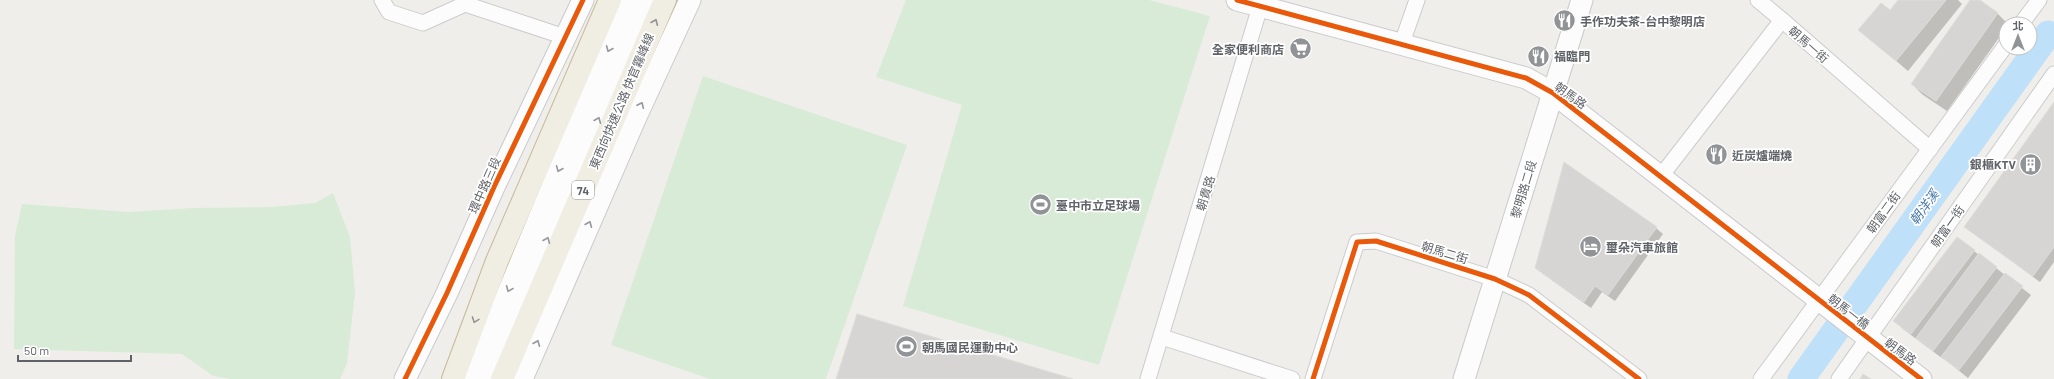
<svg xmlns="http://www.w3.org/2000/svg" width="2054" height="379" viewBox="0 0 2054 379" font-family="Barlow,'Noto Sans TC',sans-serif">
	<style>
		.green { fill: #d8ebd6 }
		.shadow { fill: #0003 }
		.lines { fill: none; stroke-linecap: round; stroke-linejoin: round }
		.river { stroke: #bfe0f9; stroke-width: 27 }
		.building { fill: #d6d5d3; stroke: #deddd9 }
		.street-casing { stroke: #cbcccc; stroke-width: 17 }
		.secondary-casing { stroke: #cacacb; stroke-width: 23 }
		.highway-casing { stroke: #c8b996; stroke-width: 24 }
		.street { stroke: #fdfcfc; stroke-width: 15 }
		.secondary { stroke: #fdfcfc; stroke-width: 21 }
		.highway { stroke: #f0ede3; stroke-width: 22 }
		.cycleway-casing { stroke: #fff; stroke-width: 8 }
		.cycleway { stroke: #e8590c; stroke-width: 5 }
		.oneway { stroke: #929393 }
		.oneway2 { stroke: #96999c }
		.labels { text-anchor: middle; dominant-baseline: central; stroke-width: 3.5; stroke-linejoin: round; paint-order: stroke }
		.shield { fill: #fff; stroke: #8f9295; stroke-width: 1 }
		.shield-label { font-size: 11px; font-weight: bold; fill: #5f6368 }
		.poi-label { font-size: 12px; font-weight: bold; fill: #5f6368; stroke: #fff; text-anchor: start }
		.street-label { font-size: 12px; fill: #5f6368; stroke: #fff }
		.water-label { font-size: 13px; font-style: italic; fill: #4174aa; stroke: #fff }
	</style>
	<rect width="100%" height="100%" fill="#efeeea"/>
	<g class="green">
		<path d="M906 0H1149L1210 16 1099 365 903 306 962 105 876 77Z"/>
		<path d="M703 76 907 145 826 379H710L611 345Z"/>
		<path d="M333 193 350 237 355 293 347 363 340 379H231L213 376 182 354 14 349 15 236 22 204 128 212 194 208 273 207 315 203Z"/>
	</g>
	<g class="shadow">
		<path d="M1899 0H1958L1962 4 1908 71 1860 30 1890 11Z"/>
		<path d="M1971 0H1978L1998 14 2008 24H2006V28L1947 111 1923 95 1912 84Z"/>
		<path d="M2054 104V262L2040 282 1965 227Z"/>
		<path d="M1656 228 1663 234 1615 301 1602 292 1591 308 1543 274 1536 267Z"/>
		<path d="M1974 251 2031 295 1968 378 1943 358V359L1903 329 1894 320Z"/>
	</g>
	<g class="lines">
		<path class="river" d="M1801 379 2048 34"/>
	</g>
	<g class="building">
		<path d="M1898 0H1946L1896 61 1858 30 1881 3 1890 10Z"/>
		<path d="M1970 0H1980L1998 13 1936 101 1911 84Z"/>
		<path d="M2054 102V247L2033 276 1964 227Z"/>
		<path d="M1564 162 1657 227 1608 295 1595 286 1584 302 1535 268Z"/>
		<path d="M1957 237 1975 250 1911 334 1893 321Z"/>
		<path d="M1979 253 1997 267 1933 351 1916 338Z"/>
		<path d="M2005 273 2023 286 1959 370 1941 357Z"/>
		<path d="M857 314 1073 379H836Z"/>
		<path d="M1863 374 1871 379H1860Z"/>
	</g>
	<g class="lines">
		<defs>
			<g id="street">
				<path d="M382 0 389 12 423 23 465 4 565 37"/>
				<path d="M1758 0 1782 20"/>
				<path d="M2021 24 2039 0"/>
				<path d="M1402 43 1417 0"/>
				<path d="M1661 176 1782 20 1930 149"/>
				<path d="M1162 337 1292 379"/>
				<path d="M1148 379 1262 0"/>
				<path d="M1313 379 1357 242 1376 241 1495 279 1529 295 1639 379"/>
				<path d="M1761 379 2006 45"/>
				<path d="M1839 379 2054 74"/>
			</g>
			<g id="secondary">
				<path d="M1237 0 1526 78 1553 93 1921 379"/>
				<path d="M405 379 447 293 494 187 583 0"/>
				<path d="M472 379 630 0"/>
				<path d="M488 379 649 0"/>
				<path d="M522 379 636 117 690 0"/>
				<path d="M1464 379 1582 0"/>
			</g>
			<g id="highway">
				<path d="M453 379 497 261 610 0"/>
				<path d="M502 379 665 0"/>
			</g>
		</defs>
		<use href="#street" class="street-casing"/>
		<use href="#secondary" class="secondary-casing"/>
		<use href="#highway" class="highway-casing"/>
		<use href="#street" class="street"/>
		<use href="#secondary" class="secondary"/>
		<use href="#highway" class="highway"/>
		<defs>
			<g id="cycleway">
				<path d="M1237 0 1526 78 1553 93 1921 379"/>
				<path d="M405 379 447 293 494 187 583 0"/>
				<path d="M1313 379 1357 242 1376 241 1495 279 1529 295 1639 379"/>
			</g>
		</defs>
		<use href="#cycleway" class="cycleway-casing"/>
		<use href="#cycleway" class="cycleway"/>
	</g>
	<defs><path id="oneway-chevron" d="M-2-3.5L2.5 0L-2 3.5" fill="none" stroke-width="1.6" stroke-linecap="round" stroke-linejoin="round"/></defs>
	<g class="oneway">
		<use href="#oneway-chevron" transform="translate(655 22) rotate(-67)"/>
		<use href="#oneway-chevron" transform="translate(475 320) rotate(110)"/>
	</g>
	<g class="oneway2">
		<use href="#oneway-chevron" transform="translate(609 49) rotate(113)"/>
		<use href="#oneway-chevron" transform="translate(641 105) rotate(-65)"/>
		<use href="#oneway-chevron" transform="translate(598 120) rotate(-67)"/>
		<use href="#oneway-chevron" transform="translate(559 169) rotate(113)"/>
		<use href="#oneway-chevron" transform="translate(589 224) rotate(-67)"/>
		<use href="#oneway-chevron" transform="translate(547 240) rotate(-67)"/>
		<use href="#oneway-chevron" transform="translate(509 289) rotate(113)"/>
		<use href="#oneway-chevron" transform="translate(537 343) rotate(-67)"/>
	</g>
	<defs>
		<symbol id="restaurant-disc" viewBox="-11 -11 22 22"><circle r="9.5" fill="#919496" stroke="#fff"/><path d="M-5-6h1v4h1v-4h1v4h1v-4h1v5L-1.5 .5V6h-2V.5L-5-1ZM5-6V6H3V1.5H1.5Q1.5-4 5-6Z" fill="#fff"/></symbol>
		<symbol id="supermarket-disc" viewBox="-11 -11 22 22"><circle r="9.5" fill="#919496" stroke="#fff"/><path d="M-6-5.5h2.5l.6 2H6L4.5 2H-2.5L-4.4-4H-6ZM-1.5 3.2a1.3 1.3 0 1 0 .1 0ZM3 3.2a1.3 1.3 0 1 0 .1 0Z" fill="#fff"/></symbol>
		<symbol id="building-disc" viewBox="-11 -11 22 22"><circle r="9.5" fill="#919496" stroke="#fff"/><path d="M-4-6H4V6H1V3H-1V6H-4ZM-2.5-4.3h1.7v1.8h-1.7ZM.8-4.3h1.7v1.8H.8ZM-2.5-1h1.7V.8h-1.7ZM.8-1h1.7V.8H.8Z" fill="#fff"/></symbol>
		<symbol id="stadium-disc" viewBox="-11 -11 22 22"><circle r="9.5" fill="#919496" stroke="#fff"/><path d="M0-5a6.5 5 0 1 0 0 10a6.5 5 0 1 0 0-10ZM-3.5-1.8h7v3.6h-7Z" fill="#fff"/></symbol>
		<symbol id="hotel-disc" viewBox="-11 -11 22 22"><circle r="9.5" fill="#919496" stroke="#fff"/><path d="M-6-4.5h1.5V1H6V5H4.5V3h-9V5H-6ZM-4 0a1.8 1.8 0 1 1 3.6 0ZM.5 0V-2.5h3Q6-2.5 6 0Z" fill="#fff"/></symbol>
	</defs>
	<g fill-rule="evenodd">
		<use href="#restaurant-disc" x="1552" y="8" width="25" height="25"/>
		<use href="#supermarket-disc" x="1288" y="36" width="25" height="25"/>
		<use href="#restaurant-disc" x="1526" y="44" width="25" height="25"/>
		<use href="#restaurant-disc" x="1704" y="142" width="25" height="25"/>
		<use href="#building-disc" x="2018" y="152" width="25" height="25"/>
		<use href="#stadium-disc" x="1028" y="192" width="25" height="25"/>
		<use href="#hotel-disc" x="1578" y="234" width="25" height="25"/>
		<use href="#stadium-disc" x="894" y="334" width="25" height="25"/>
	</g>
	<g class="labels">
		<rect class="shield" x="572" y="181" width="22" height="18" rx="3"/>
		<g class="shield-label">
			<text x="583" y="190">74</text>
		</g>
		<g class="poi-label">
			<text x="1580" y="21">手作功夫茶-台中黎明店</text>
			<text x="1284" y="49" text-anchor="end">全家便利商店</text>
			<text x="1554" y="56">福臨門</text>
			<text x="1732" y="155">近炭爐端燒</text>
			<text x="2016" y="164" text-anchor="end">銀櫃KTV</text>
			<text x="1056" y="205">臺中市立足球場</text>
			<text x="1606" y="247">璽朵汽車旅館</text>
			<text x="922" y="347">朝馬國民運動中心</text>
		</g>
		<g class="street-label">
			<text transform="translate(1809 44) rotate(41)">朝馬一街</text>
			<text transform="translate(1571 95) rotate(36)">朝馬路</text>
			<text transform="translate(621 101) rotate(-67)">東西向快速公路 快官霧峰線</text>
			<text transform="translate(484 185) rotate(-66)">環中路三段</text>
			<text transform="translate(1523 189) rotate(-73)">黎明路二段</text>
			<text transform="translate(1205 193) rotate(-73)">朝貴路</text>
			<text transform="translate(1883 212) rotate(-54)">朝富二街</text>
			<text transform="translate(1947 226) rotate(-55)">朝富一街</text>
			<text transform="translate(1445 252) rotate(17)">朝馬二街</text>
			<text transform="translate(1849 311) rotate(38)">朝馬一橋</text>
			<text transform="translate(1901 351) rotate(37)">朝馬路</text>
		</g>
		<g class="water-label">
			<text transform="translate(1924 207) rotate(-54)">朝洋溪</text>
		</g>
	</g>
	<g transform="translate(2018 36)"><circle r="19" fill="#ffffff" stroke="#bfc1c3"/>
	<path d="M0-3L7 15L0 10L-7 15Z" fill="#919496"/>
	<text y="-6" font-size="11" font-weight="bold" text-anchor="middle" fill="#5f6368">北</text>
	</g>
	<path d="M18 355v6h113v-6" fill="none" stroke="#5f6368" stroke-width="2"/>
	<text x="24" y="355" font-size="12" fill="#5f6368" stroke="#ffffff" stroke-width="3" paint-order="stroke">50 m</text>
</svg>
